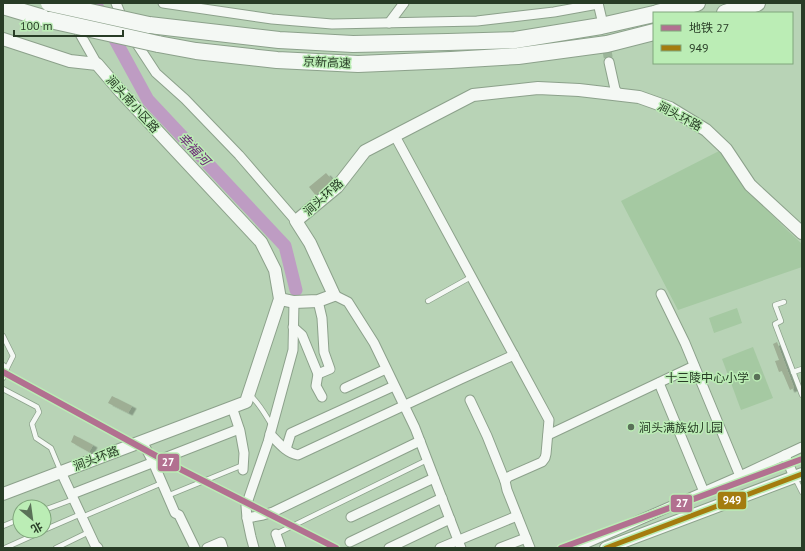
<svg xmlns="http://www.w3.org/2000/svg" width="805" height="551" viewBox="0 0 805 551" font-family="'PT Sans','Noto Sans SC',sans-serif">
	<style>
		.green { fill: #a5c9a2 }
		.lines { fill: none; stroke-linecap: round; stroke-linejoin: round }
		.river { stroke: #be9cc3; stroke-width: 13 }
		.building { fill: #9eae94; filter: url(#shadow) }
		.street-tunnel { stroke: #9bb599; stroke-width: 9; stroke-dasharray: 9 4.5; stroke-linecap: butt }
		.lane-casing { stroke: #8ca18b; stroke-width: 6 }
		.street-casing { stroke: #8ca18b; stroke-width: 11 }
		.secondary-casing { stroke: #8ca18b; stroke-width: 14 }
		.highway-casing { stroke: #8ca18b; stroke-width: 18 }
		.lane { stroke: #f4f8f4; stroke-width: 4.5 }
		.street { stroke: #f4f8f4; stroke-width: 9 }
		.secondary { stroke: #f4f8f4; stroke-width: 12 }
		.highway { stroke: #f4f8f4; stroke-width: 16 }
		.highway-bridge-casing { stroke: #8ca18b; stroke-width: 18; stroke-linecap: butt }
		.highway-bridge { stroke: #f4f8f4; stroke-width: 16 }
		.bus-1-casing { stroke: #bbedb5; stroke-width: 8 }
		.bus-1 { stroke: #a47c0f; stroke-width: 5 }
		.metro-1-casing { stroke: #bbedb5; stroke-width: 9 }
		.metro-1 { stroke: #b27090; stroke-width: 6 }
		.poi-dot { fill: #5a7158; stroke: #bbedb5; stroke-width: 1.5 }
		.labels { text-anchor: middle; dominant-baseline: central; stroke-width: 3; stroke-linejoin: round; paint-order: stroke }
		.street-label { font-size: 12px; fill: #283c26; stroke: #bbedb5 }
		.poi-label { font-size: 12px; fill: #283c26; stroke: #bbedb5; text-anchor: end }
		.water-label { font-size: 13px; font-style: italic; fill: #6b2375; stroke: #bbedb5 }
		.line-badge { stroke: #bbedb5; stroke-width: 1.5 }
		.badge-label { font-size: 11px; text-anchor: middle; font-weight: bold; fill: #fff }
	</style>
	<defs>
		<filter id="shadow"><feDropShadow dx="4.5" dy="2.5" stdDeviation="0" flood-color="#0004"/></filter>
	</defs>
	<rect width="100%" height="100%" fill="#b8d3b6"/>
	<g class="green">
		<path d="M721 150 746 188 785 228 802 244V267L678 310 621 201Z"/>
		<path d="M737 308 742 323 714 333 709 318Z"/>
		<path d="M753 347 773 398 741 410 722 359Z"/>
	</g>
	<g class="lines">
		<path class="river" d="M95 3 148 100 285 246 296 290"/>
	</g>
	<g class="building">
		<path d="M326 173 335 183 317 197 309 187Z"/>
		<path d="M777 342 794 388 790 390 782 371 779 372 775 361 779 360 773 344Z"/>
		<path d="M112 396 132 406 128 413 108 403Z"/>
		<path d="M74 435 93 445 89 452 71 442Z"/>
	</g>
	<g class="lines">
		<path class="street-tunnel" d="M602 22 609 62"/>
		<defs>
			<g id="lane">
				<path d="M428 301 471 277"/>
				<path d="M784 302 775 305 781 321 775 324 802 395"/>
				<path d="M3 336 13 356 7 368"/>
				<path d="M3 365 7 368 3 378"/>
				<path d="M793 372 802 369"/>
				<path d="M3 389 37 407 39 412 32 424 36 438 51 448 61 472"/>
				<path d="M250 395C259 403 265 414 271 424"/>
				<path d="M795 478 802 492"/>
				<path d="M167 496 243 465"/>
				<path d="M44 510 74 499"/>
				<path d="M82 517 162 483"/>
				<path d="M3 526 20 519"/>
				<path d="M44 530 81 514"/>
				<path d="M276 534 427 460"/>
				<path d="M5 548 43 531"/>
				<path d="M56 548 89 532"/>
			</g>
			<g id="street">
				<path d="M116 3 123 20"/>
				<path d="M163 3 272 19 332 24 477 21 554 12 598 4"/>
				<path d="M598 3 602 20"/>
				<path d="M389 23 404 3"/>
				<path d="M75 25 97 64"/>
				<path d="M133 38 156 73 185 99 239 155 296 221"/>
				<path d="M609 62 615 89 619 95"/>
				<path d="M395 136 549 420 546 454 545 458 542 462 508 477 505 481 507 490 530 548"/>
				<path d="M661 294 685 343 740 476"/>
				<path d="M334 295 348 302 374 343 415 428 461 548"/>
				<path d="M293 327 302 335 318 374 330 369 324 352 322 318 318 301"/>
				<path d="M318 374 316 386 322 397"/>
				<path d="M659 383 704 492"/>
				<path d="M345 388 386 369"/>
				<path d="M470 400 487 436 505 481"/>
				<path d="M232 407 240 431 244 453 243 470"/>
				<path d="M270 434C278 442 286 453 298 455L461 379 514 355"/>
				<path d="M548 435 694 366"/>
				<path d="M142 441 153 462 175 513 179 515 195 548"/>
				<path d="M286 449 291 433 394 386"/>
				<path d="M785 455 794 477"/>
				<path d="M61 472 95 545 98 548"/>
				<path d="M72 494 239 429"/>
				<path d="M351 517 434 478"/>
				<path d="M247 518 263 515 273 512 420 441"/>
				<path d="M276 534 281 548"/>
				<path d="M350 542 442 498"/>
				<path d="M207 548 221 542 223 548"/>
				<path d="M254 548 251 537 247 518 246 506 268 442 293 350 294 302"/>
				<path d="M389 548 450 519"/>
				<path d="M440 548 517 516"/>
				<path d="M500 548 526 538"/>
				<path d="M581 548 580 546 740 476 802 447"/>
			</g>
			<g id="secondary">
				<path d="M3 39 70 61 97 64 121 92 261 242 275 270 280 299 246 402 3 494"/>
				<path d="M280 299 294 302 318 301 334 295 310 243 296 221 337 187 365 151 473 95 538 88 579 90 639 97 670 108 706 130 726 149 750 185 802 233"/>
				<path d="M606 548 802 474"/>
			</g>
			<g id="highway">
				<path d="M3 6 50 20"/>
				<path d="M657 13 697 3"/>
				<path d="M725 13 757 3"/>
				<path d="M149 25 279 40 353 44 448 42 515 40 601 26 654 14"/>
				<path d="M158 44 196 51 277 60 358 64 451 60 518 56 607 44 654 32"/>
			</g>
		</defs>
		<use href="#lane" class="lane-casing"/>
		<use href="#street" class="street-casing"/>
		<use href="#secondary" class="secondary-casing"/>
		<use href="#highway" class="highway-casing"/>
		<use href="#lane" class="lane"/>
		<use href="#street" class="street"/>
		<use href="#secondary" class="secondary"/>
		<use href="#highway" class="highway"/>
		<defs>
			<g id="highway-bridge">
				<path d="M49 3 149 25"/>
				<path d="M50 20 158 44"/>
			</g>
		</defs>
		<use href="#highway-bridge" class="highway-bridge-casing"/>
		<use href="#highway-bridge" class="highway-bridge"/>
		<defs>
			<path id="bus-1" d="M606 548 802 474"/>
		</defs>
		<use href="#bus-1" class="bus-1-casing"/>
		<use href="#bus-1" class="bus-1"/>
		<defs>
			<g id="metro-1">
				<path d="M3 372 182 470 336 548"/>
				<path d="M561 548 802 459"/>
			</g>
		</defs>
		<use href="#metro-1" class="metro-1-casing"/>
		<use href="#metro-1" class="metro-1"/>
	</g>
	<g class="poi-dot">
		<circle cx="757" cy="377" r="4"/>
		<circle cx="631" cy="427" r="4"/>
	</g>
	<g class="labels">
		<g class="street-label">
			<text transform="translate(327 62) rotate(3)">京新高速</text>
			<text transform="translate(133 104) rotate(48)">涧头南小区路</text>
			<text transform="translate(680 116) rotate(28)">涧头环路</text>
			<text transform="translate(323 197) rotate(-42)">涧头环路</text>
			<text transform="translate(96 458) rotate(-21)">涧头环路</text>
		</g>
		<g class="poi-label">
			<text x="749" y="377">十三陵中心小学</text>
			<text x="639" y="427" text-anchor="start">涧头满族幼儿园</text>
		</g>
		<g class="water-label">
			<text transform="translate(194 149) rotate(47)">幸福河</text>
		</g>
	</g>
	<g class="line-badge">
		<rect x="157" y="453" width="23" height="19" rx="4" fill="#b27090"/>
		<rect x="717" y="491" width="30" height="19" rx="4" fill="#a47c0f"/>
		<rect x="670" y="494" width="23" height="19" rx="4" fill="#b27090"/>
	</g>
	<g class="badge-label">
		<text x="168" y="466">27</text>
		<text x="732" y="504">949</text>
		<text x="682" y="507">27</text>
	</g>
	<rect width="805" height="551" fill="none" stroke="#283c26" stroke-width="8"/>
	<rect x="653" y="12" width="140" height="52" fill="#bbedb5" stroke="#80a67c"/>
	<rect x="661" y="25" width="20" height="6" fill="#b27090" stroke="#80a67c"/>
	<text x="689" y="32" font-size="12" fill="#283c26">地铁 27</text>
	<rect x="661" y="45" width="20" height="6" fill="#a47c0f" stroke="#80a67c"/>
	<text x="689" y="52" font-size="12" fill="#283c26">949</text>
	<g transform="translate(32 519) rotate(151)"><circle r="19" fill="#bbedb5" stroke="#80a67c"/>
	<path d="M0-3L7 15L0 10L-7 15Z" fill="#5a7158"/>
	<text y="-6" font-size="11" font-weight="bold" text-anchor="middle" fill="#283c26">北</text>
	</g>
	<path d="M14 30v6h109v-6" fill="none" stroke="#283c26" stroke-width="2"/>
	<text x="20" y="30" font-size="12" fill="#283c26" stroke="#bbedb5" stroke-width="3" paint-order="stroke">100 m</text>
</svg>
